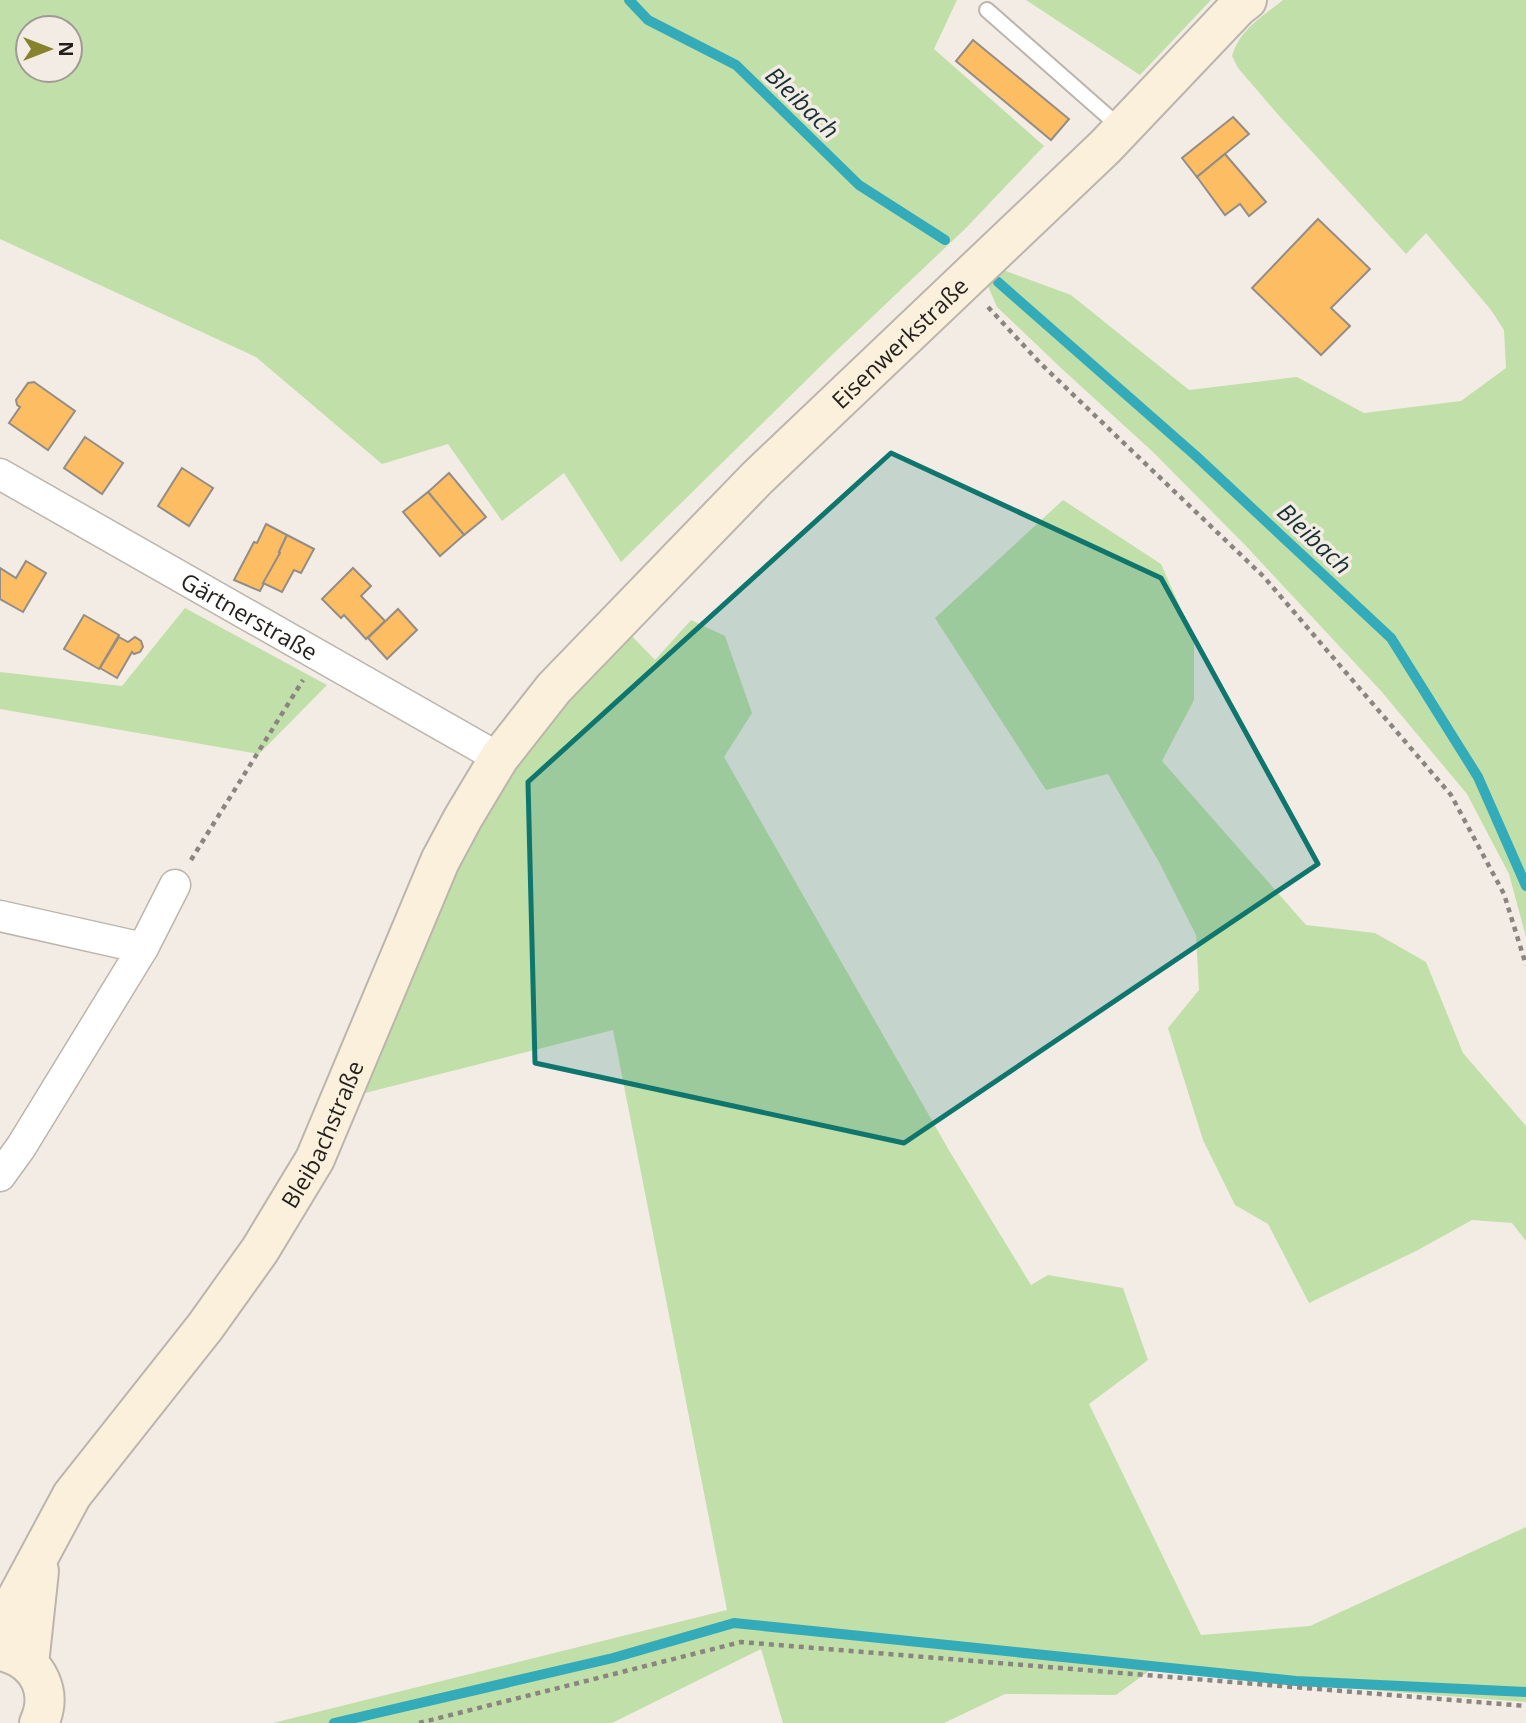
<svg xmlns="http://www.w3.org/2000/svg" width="1526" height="1723" viewBox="0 0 1526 1723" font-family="'Open Sans',sans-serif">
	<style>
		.green { fill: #c1dfa8; fill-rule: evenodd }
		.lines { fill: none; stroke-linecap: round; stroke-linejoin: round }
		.stream { stroke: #34abb8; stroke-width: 10 }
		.building { fill: #fcbd63; stroke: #938d86; stroke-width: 2 }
		.service-casing { stroke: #bcb5ad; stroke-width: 18 }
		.minor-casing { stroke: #bcb5ad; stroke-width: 33 }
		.secondary-casing { stroke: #bcb5ad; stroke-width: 42 }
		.path { stroke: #8a8580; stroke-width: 4.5; stroke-dasharray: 5 5; stroke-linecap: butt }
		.service { stroke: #fff; stroke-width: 14 }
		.minor { stroke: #fff; stroke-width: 30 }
		.secondary { stroke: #faf0db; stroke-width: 38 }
		.marked { fill: #0f766e; fill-opacity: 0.2; stroke: #0f766e; stroke-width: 5; stroke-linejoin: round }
		.labels { text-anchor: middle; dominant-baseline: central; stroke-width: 7; stroke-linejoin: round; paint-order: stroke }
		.street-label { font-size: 23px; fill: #221f1c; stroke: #f3ece4 }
		.water-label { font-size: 24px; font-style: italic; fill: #163033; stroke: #f3ece4 }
	</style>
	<rect width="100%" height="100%" fill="#f3ece4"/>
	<g class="green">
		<path d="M0 0H957L934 49 1044 146 967 227 834 353 621 562 564 473 502 521 448 444 382 464 256 357 0 239ZM28 28H70V70H28Z"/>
		<path d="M1026 0H1211L1140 75Z"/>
		<path d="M1283 0H1526V937L1509 874 1467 794 1381 691 1246 546 1153 452 1061 368 997 307 988 286 998 268 1071 295 1189 390 1297 377 1364 413 1461 401 1506 368 1504 330 1491 310 1426 233 1406 254 1281 118 1238 68 1232 56C1240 29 1262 17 1283 0Z"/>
		<path d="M1063 500 1161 564 1194 639V700L1162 761 1306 925 1375 933 1426 962 1463 1053 1526 1126V1241L1512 1223 1472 1220 1418 1250 1309 1303 1268 1224 1235 1205 1203 1140 1168 1028 1199 990 1196 935 1159 862 1108 774 1046 790 935 618Z"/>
		<path d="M185 608 327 685 259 754 0 709V672L122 686Z"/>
		<path d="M691 620 725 636 752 713 724 757 950 1152 1031 1285 1048 1275 1123 1288 1148 1360 1089 1404 1201 1635 1310 1626 1526 1527V1702L1292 1684 1149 1671 1116 1695 1005 1694 944 1723H783L761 1649 612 1723H273L727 1610 613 1030 365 1093 442 888 500 787 627 631 655 660Z"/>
	</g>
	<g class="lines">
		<g class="stream">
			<path d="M629 0 648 20 736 65 859 185 945 240"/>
			<path d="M998 282 1196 456 1391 638 1478 777 1526 886"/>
			<path d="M334 1723 613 1658 734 1623 1296 1681 1526 1692"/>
		</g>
	</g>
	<g class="building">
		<path d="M973 40 1069 119 1051 140 956 61Z"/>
		<path d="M1233 117 1249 134 1197 177 1182 158Z"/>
		<path d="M1225 154 1266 202 1249 216 1240 204 1225 215 1197 177Z"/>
		<path d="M1318 219 1370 269 1331 308 1350 326 1321 355 1252 288Z"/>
		<path d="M34 382 75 411 48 450 9 423 20 407 17 405 16 400 28 383Z"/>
		<path d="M85 437 123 463 102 494 64 468Z"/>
		<path d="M182 468 213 488 189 526 158 506Z"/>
		<path d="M449 473 486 517 464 535 428 492Z"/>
		<path d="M428 492 464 535 440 556 403 512Z"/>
		<path d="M266 524 287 535 279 552 280 553 260 591 234 580 254 542 257 543Z"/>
		<path d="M287 535 314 549 301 573 294 570 282 592 263 583 280 553 279 552Z"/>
		<path d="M26 561 46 573 23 612 0 599V568L16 578Z"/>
		<path d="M353 568 371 586 361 596 385 621 366 639 344 615 341 618 322 599Z"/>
		<path d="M398 609 417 630 387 659 368 638Z"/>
		<path d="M84 615 119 635 99 669 64 649Z"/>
		<path d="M119 637 128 642 135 637 141 641 143 647 140 652 134 654 132 652 117 678 100 668Z"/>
	</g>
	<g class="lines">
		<defs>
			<path id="service" d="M987 10 1121 128"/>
			<g id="minor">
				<path id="s1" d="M0 474 499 758"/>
				<path d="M0 916 143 948"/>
				<path d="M0 1176 21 1147 143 948 175 885"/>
			</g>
			<g id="secondary">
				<path id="s2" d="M0 1629 72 1495 205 1327 260 1250 315 1159 440 861 463 818 499 758 554 688 757 478 1105 147 1238 7 1247 0"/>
				<path d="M8 1653C39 1663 53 1693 39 1723"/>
				<path d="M29 1664 39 1571"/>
			</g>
		</defs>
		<use href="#service" class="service-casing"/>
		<use href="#minor" class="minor-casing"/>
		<use href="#secondary" class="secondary-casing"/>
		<g class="path">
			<path d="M988 307 1040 363 1264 577 1451 795 1504 894 1526 965"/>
			<path d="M191 860 303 680"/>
			<path d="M419 1723 741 1642 1526 1706"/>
		</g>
		<use href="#service" class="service"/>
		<use href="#minor" class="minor"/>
		<use href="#secondary" class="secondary"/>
	</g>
	<path class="marked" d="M891 453 1161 578 1318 864 904 1143 535 1063 528 782Z"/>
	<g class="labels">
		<g class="street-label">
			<text stroke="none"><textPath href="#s2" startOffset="1587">Eisenwerkstraße</textPath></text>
			<text stroke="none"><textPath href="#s1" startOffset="287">Gärtnerstraße</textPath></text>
			<text stroke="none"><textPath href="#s2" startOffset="593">Bleibachstraße</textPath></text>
		</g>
		<g class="water-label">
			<text transform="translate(803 102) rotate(44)">Bleibach</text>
			<text transform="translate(1315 538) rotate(43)">Bleibach</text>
		</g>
	</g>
	<g transform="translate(49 49) rotate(90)"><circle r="33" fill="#f3ece4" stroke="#9f9a94" stroke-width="2"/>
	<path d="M0-5L12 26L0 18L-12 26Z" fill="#87832c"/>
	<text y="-10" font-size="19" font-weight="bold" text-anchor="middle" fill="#221f1c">N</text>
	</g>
</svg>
